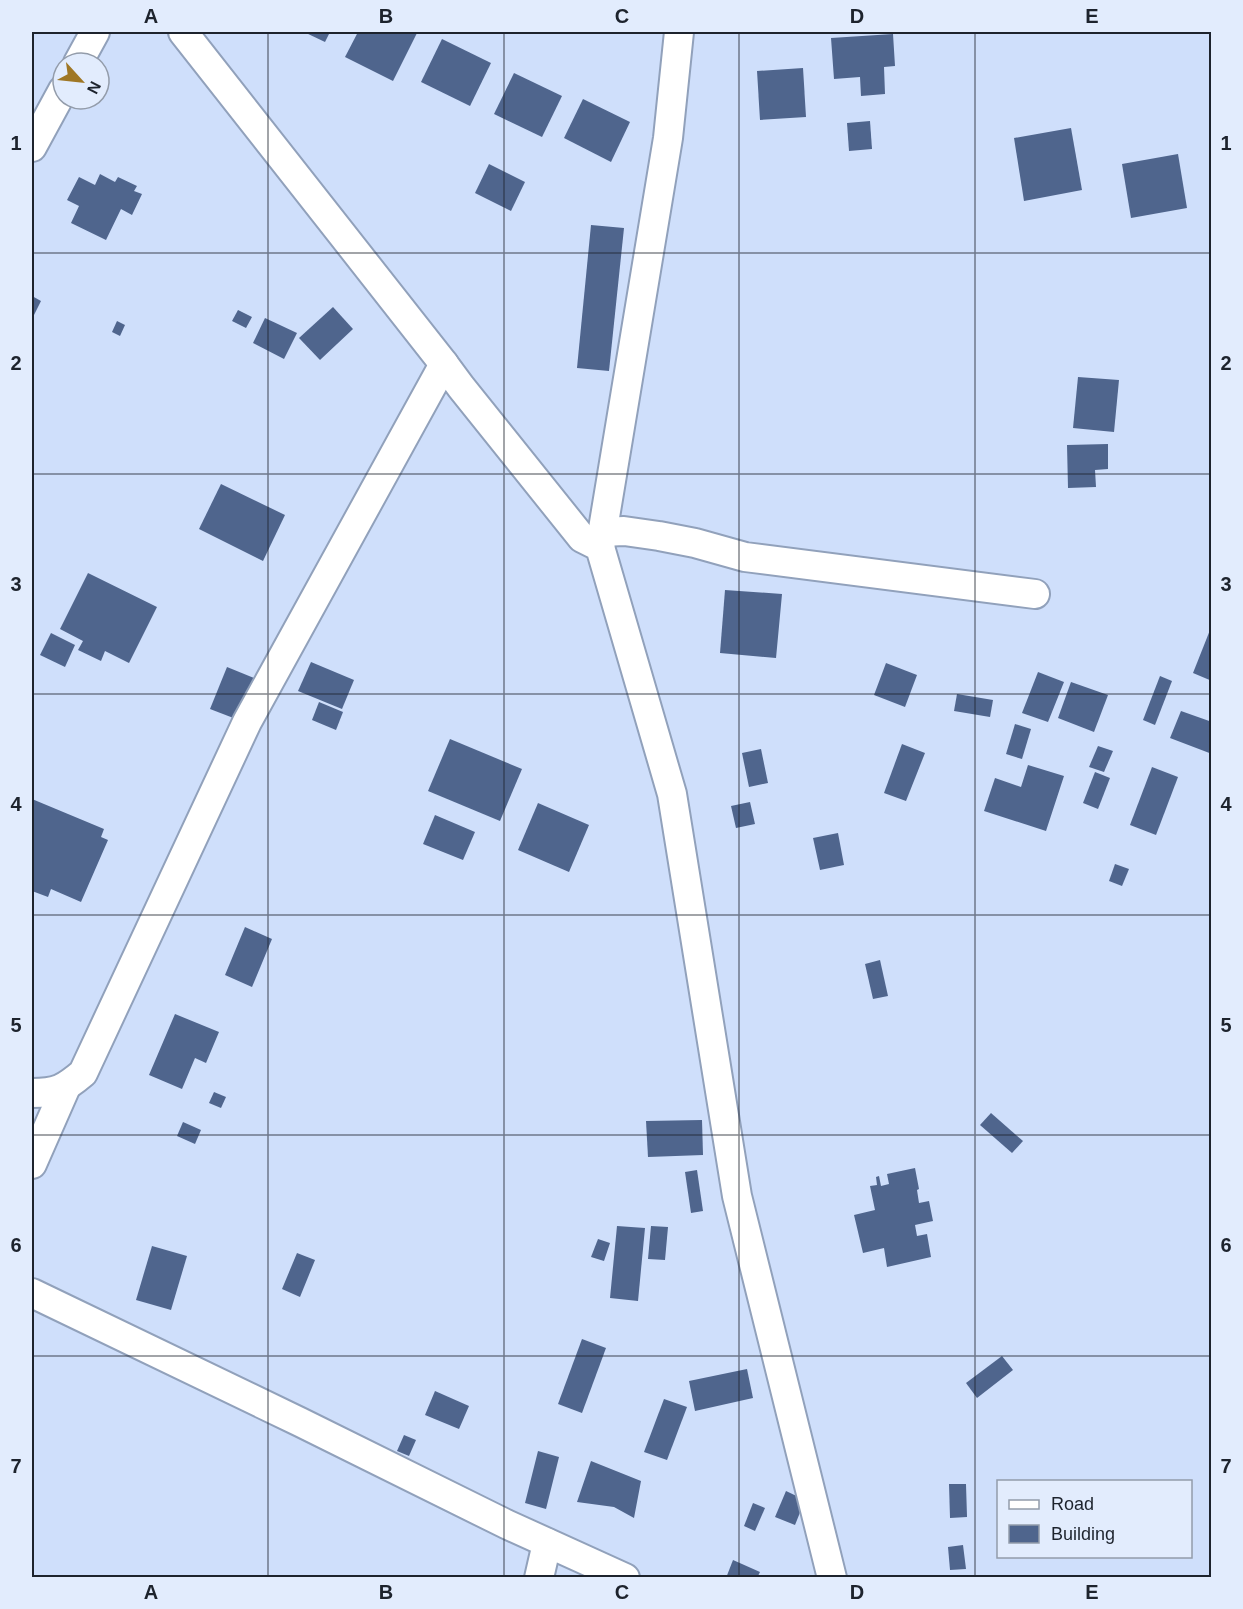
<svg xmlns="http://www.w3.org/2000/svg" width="1243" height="1609" viewBox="0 0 1243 1609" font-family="Arial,sans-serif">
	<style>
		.building { fill: #4f658d }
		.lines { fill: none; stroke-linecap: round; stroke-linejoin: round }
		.minor-casing { stroke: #91a1bb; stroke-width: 32 }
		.minor { stroke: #fff; stroke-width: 28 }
		.grid { fill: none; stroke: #1d232d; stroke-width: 1.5; stroke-opacity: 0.55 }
		.neatline { fill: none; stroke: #1d232d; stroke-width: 2 }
		.grid-label { font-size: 20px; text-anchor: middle; font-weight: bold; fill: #1d232d }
	</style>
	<rect width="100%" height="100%" fill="#cfdffb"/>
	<g class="building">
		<path d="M304 32H330L325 42Z"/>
		<path d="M358 32 417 33 393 81 345 57Z"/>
		<path d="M893 34 895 66 884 67 885 94 861 96 860 77 834 79 831 38Z"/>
		<path d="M442 39 491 63 470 106 421 82Z"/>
		<path d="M803 68 806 117 760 120 757 71Z"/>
		<path d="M514 73 562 96 542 137 494 114Z"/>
		<path d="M583 99 630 122 611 162 564 138Z"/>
		<path d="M870 121 872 149 849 151 847 123Z"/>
		<path d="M1071 128 1082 190 1024 201 1014 138Z"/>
		<path d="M1178 154 1187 208 1131 218 1122 164Z"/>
		<path d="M489 164 525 182 511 211 475 193Z"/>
		<path d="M100 174 115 182 118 177 137 186 134 191 142 194 132 215 121 209 106 240 71 223 79 206 67 200 79 177 95 185Z"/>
		<path d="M591 225 624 228 609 371 577 368Z"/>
		<path d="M32 296 41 301 32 319Z"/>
		<path d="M333 307 353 329 320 360 299 338Z"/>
		<path d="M238 310 252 317 246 328 232 321Z"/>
		<path d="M265 318 297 333 284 359 253 343Z"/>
		<path d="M117 321 125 325 120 336 112 332Z"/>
		<path d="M1078 377 1119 380 1114 432 1073 428Z"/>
		<path d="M1108 444V469L1095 470 1096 487 1068 488 1067 445Z"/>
		<path d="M221 484 285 515 263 561 199 529Z"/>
		<path d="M88 573 157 607 129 663 105 651 101 661 78 650 83 641 60 629Z"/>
		<path d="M725 590 782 594 776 658 720 653Z"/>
		<path d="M1212 625V681L1193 673Z"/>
		<path d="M51 633 75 645 65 667 40 655Z"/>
		<path d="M311 662 354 680 342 709 298 691Z"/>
		<path d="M886 663 917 675 905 707 874 695Z"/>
		<path d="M227 667 254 678 236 719 210 709Z"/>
		<path d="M1038 672 1064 682 1048 722 1022 713Z"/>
		<path d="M1160 676 1172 681 1155 725 1143 720Z"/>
		<path d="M1071 682 1108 695 1094 732 1058 718Z"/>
		<path d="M957 694 993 700 990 717 954 711Z"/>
		<path d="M319 702 343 712 336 730 312 720Z"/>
		<path d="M1181 711 1212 722V754L1170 738Z"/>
		<path d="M1015 724 1031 729 1022 759 1006 754Z"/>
		<path d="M450 739 522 769 500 821 428 791Z"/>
		<path d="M902 744 925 753 906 801 884 793Z"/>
		<path d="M1098 746 1113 751 1104 772 1089 767Z"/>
		<path d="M761 749 768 783 749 787 742 753Z"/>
		<path d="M1028 765 1064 776 1046 831 984 811 995 778 1021 787Z"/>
		<path d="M1152 767 1178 777 1156 835 1130 825Z"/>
		<path d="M1095 772 1110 778 1098 809 1083 803Z"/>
		<path d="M32 799 104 829 101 837 108 840 81 902 51 889 48 897 32 891Z"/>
		<path d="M750 802 755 824 736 828 731 806Z"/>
		<path d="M538 803 589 825 569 872 518 850Z"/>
		<path d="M435 815 475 832 463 860 423 844Z"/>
		<path d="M838 833 844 865 820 870 813 838Z"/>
		<path d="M1115 864 1129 869 1122 886 1109 881Z"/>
		<path d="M245 927 272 939 252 987 225 975Z"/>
		<path d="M880 960 888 996 873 999 865 964Z"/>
		<path d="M175 1014 219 1032 206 1063 195 1058 182 1089 149 1075Z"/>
		<path d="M214 1092 226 1097 221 1108 209 1103Z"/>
		<path d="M991 1113 1023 1141 1012 1153 980 1125Z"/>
		<path d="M702 1120 703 1155 648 1157 646 1121Z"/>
		<path d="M183 1122 201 1130 195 1144 177 1136Z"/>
		<path d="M915 1168 919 1189 917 1190 919 1203 929 1201 933 1221 915 1225 917 1236 927 1234 931 1257 887 1267 884 1248 863 1253 854 1215 875 1210 870 1186 877 1185 876 1177 879 1176 881 1186 889 1184 887 1174Z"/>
		<path d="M697 1170 703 1211 691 1213 685 1172Z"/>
		<path d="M617 1226 645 1228 638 1301 610 1298Z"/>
		<path d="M651 1226 668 1227 665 1260 648 1259Z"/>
		<path d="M598 1239 610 1243 604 1261 591 1257Z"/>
		<path d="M152 1246 187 1256 171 1310 136 1300Z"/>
		<path d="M297 1253 315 1260 300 1297 282 1289Z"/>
		<path d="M582 1339 606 1348 582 1413 558 1404Z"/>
		<path d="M1002 1356 1013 1370 977 1398 966 1383Z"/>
		<path d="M747 1369 753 1398 695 1411 689 1381Z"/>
		<path d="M435 1391 469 1406 459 1429 425 1415Z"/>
		<path d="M664 1399 687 1407 667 1460 644 1452Z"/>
		<path d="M404 1435 416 1440 409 1456 397 1451Z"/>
		<path d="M538 1451 559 1457 546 1509 525 1503Z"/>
		<path d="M591 1461 641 1481 634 1518 614 1507 577 1502Z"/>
		<path d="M949 1484H966L967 1517 950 1518Z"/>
		<path d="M786 1491 805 1500 795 1525 775 1517Z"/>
		<path d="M753 1503 765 1508 755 1531 744 1526Z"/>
		<path d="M963 1545 966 1569 950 1570 948 1547Z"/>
		<path d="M733 1560 760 1572 757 1578H726Z"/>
	</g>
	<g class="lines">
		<defs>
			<g id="minor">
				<path d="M183 32 444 364 461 387 582 538 600 547 672 794 737 1196 832 1578"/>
				<path d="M78 63 95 32"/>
				<path d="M32 147 63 90"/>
				<path d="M602 532 624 531 659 536 695 543 745 557 1035 594"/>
				<path d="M600 547 668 138 679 32"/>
				<path d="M32 1093C57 1093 64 1089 83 1073L247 722 444 364"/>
				<path d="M32 1164 65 1089"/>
				<path d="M32 1293 300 1422 506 1524 625 1578"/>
				<path d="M539 1578 547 1543"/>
			</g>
		</defs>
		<use href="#minor" class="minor-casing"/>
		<use href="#minor" class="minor"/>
	</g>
	<path class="grid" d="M268 32V1578M504 32V1578M739 32V1578M975 32V1578M32 253H1212M32 474H1212M32 694H1212M32 915H1212M32 1135H1212M32 1356H1212"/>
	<rect width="1243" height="1609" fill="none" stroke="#e2ecfd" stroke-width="66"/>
	<rect x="997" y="1480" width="195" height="78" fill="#e2ecfd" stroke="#939caa" stroke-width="1.5"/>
	<rect x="1009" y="1500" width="30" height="9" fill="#ffffff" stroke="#939caa" stroke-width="1.5"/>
	<text x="1051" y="1510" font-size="18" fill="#1d232d">Road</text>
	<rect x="1009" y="1525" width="30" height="18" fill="#4f658d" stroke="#939caa" stroke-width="1.5"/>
	<text x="1051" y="1540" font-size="18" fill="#1d232d">Building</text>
	<g transform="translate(81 81) rotate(117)"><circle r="28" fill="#e2ecfd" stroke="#939caa" stroke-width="1.5"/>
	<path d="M0-4.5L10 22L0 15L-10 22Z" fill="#9f7725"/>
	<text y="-9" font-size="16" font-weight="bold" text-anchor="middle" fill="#1d232d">N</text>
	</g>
	<rect x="33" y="33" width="1177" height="1543" class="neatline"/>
	<g class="grid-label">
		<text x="151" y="23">A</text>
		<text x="386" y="23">B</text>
		<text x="622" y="23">C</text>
		<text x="857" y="23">D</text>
		<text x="1092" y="23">E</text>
		<text x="16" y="150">1</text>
		<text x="1226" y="150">1</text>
		<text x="16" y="370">2</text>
		<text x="1226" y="370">2</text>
		<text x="16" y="591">3</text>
		<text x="1226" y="591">3</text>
		<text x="16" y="811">4</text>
		<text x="1226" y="811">4</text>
		<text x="16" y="1032">5</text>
		<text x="1226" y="1032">5</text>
		<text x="16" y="1252">6</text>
		<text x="1226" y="1252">6</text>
		<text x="16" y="1473">7</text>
		<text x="1226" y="1473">7</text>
		<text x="151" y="1599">A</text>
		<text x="386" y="1599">B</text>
		<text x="622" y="1599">C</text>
		<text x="857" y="1599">D</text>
		<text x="1092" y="1599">E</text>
	</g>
</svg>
